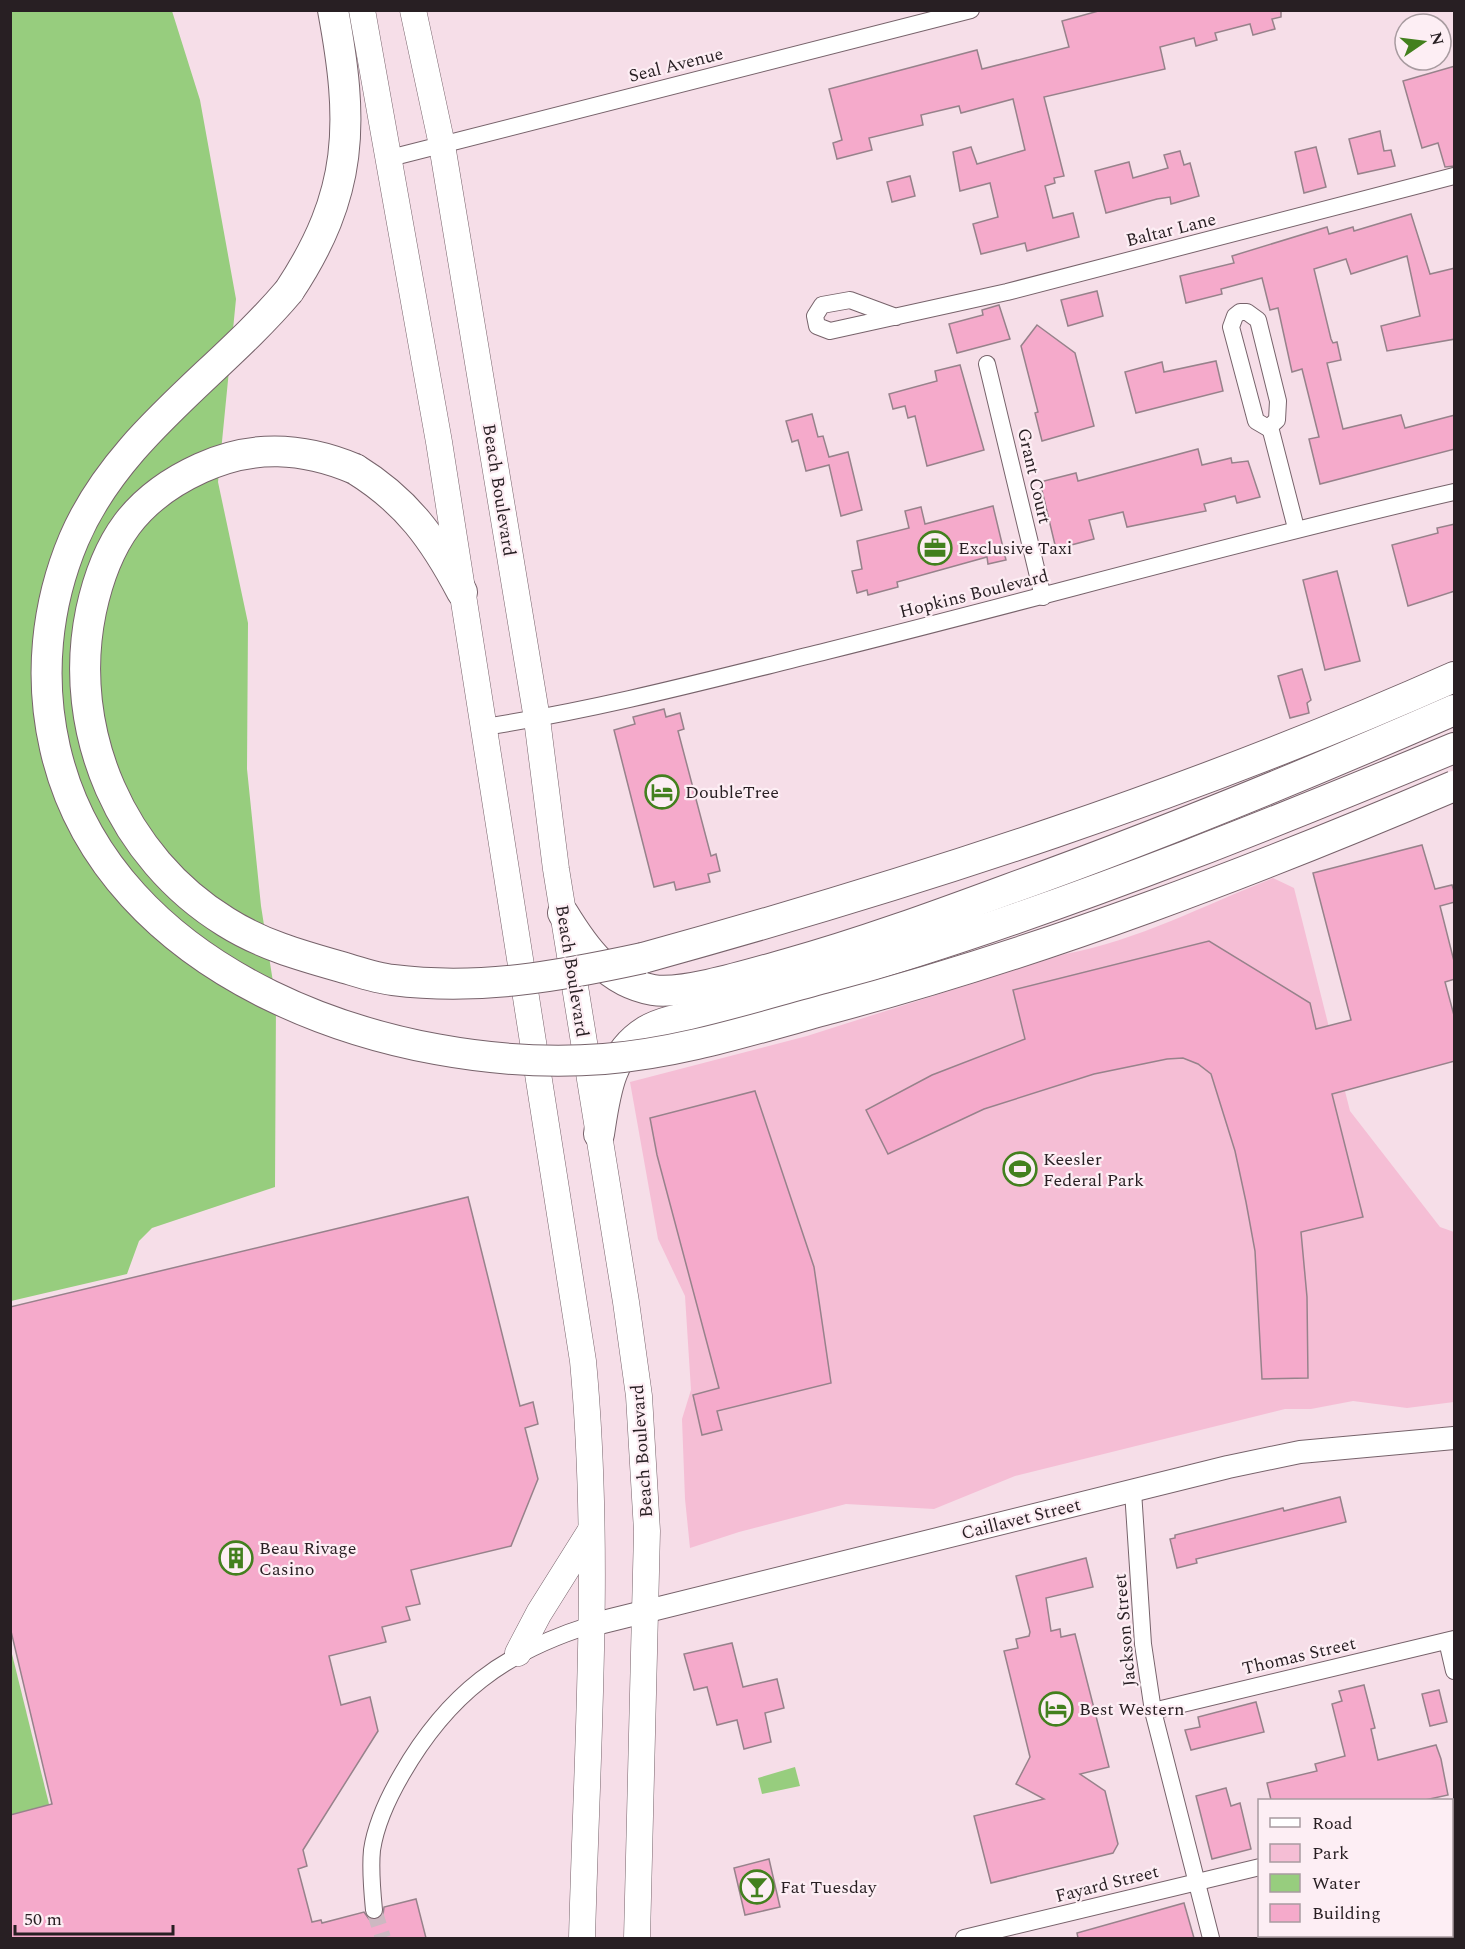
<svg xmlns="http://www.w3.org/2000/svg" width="1465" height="1949" viewBox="0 0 1465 1949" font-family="Spectral,serif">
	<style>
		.green { fill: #f5bed5 }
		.water { fill: #97cd7e }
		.building { fill: #f5aacb; stroke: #97828b; stroke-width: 1.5 }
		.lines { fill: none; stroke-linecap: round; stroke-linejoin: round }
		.minor-tunnel { stroke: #cdb8c1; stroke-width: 16; stroke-dasharray: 16 8; stroke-linecap: butt }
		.minor-casing { stroke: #77636b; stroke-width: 18 }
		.secondary-casing { stroke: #77636b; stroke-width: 24 }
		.primary-casing { stroke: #77636b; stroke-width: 27 }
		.motorway-casing { stroke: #77636b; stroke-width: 32 }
		.minor { stroke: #fff; stroke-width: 16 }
		.secondary { stroke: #fff; stroke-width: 22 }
		.primary { stroke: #fff; stroke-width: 26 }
		.motorway { stroke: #fff; stroke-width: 30 }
		.motorway-bridge-casing { stroke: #77636b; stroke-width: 32; stroke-linecap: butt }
		.motorway-bridge { stroke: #fff; stroke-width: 30 }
		.labels { text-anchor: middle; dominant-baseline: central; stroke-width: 4.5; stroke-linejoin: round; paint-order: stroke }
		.street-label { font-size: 18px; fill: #281f23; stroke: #fdeef4 }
		.poi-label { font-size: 18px; fill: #281f23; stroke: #fdeef4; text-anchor: start }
	</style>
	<rect width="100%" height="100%" fill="#f6dee8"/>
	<path class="green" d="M1273 878 1294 888 1350 1111 1440 1227 1454 1232V1402L1407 1408 1353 1401 1311 1409H1285L1015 1476 934 1509 846 1504 739 1532 690 1548 685 1499 682 1419 691 1390 685 1296 658 1239 630 1082 807 1036 1065 954C1139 940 1204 905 1273 878Z"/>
	<g class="water">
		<path d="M10 11H172L200 100 236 299 218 482 248 623 247 769 261 906 276 1001 275 1187 152 1228 139 1241 127 1274 11 1301Z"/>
		<path d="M11 1650 82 1938H11Z"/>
		<path d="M795 1767 800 1786 762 1794 758 1778Z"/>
	</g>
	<g class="building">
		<path d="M1102 10H1281V17L1272 19 1275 29 1253 35 1250 24 1215 33 1217 40 1196 46 1194 38 1160 47 1165 69 1044 97 1064 176 1054 178 1055 183 1045 186 1053 218 1073 213 1079 237 1027 251 1025 243 981 254 973 224 998 217 990 183 960 191 953 152 971 147 977 164 1025 150 1013 99 961 113 959 106 921 115 923 125 869 138 872 150 837 159 833 143 842 140 829 89 977 50 982 69 1069 47 1062 21Z"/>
		<path d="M1455 66V166L1445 167 1438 143 1422 148 1403 81Z"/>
		<path d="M1380 131 1384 151 1391 150 1395 166 1358 174 1349 139Z"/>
		<path d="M1316 147 1326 187 1304 193 1295 152Z"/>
		<path d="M1180 151 1184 165 1190 163 1199 196 1171 204 1170 197 1157 199 1106 213 1095 171 1129 162 1133 178 1168 168 1164 155Z"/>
		<path d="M910 176 915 196 892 202 887 182Z"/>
		<path d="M1411 214 1430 274 1455 268V339L1387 351 1381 326 1420 316 1407 256 1351 274 1346 259 1314 269 1331 339 1333 343 1337 342 1341 360 1327 363 1343 429 1401 415 1405 428 1455 415V449L1320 484 1309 439 1319 437 1302 369 1292 372 1278 308 1270 310 1262 278 1221 289 1222 294 1186 303 1180 276 1234 263 1232 256 1327 227 1329 234 1353 227 1354 231Z"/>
		<path d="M1097 291 1103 316 1068 326 1061 300Z"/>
		<path d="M999 305 1010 339 957 353 949 324 983 315 982 310Z"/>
		<path d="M1037 325 1075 353 1094 426 1042 441 1035 413 1038 412 1021 346Z"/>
		<path d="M1216 361 1223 391 1136 413 1125 372 1162 362 1164 372Z"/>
		<path d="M960 365 984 450 927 466 915 416 908 418 905 406 893 409 889 394 937 381 935 371Z"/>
		<path d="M812 414 818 437 823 436 829 457 848 452 862 510 841 516 829 465 806 471 798 440 792 442 786 421Z"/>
		<path d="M1198 449 1202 465 1231 458 1232 463 1248 461 1260 497 1237 503 1235 496 1204 504 1206 511 1127 527 1123 512 1089 520 1094 539 1056 549 1040 482 1076 473 1078 481Z"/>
		<path d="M993 506 1006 560 988 564 987 557 897 582 898 587 868 595 867 590 857 593 852 571 862 569 857 541 909 528 905 511 921 507 925 524Z"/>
		<path d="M1455 524V591L1408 606 1392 545 1438 533 1437 528Z"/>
		<path d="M1337 571 1360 661 1325 670 1303 580Z"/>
		<path d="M1302 669 1311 700 1307 703 1309 713 1290 718 1278 676Z"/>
		<path d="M664 709 666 717 680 713 684 729 678 731 711 856 716 854 720 871 708 874 710 882 676 890 674 882 654 887 614 730 635 724 633 717Z"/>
		<path d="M1422 845 1435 889 1452 885 1455 894V902L1440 906 1455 965V979L1445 982 1455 1019V1061L1332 1094 1363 1217 1301 1232 1307 1297 1308 1378 1262 1379 1255 1251 1246 1202 1235 1151 1211 1074 1198 1064 1183 1058 1167 1059 1094 1074 984 1109 888 1154 866 1110 932 1075 1025 1039 1013 990 1209 941 1310 1003 1316 1029 1351 1020 1313 873Z"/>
		<path d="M755 1091 814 1267 831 1383 717 1411 722 1430 702 1435 693 1395 719 1388 657 1155 650 1118Z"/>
		<path d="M468 1197 520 1406 533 1402 538 1424 525 1428 538 1479 511 1546 411 1570 420 1604 406 1607 410 1620 382 1627 386 1642 329 1656 341 1705 370 1697 378 1731 303 1850 307 1866 298 1869 312 1922 321 1920 322 1923 364 1912 369 1919 376 1920 383 1915 384 1907 416 1899 426 1938H10V1815L52 1804 10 1627V1307Z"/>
		<path d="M1340 1497 1346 1522 1196 1559 1197 1563 1177 1568 1170 1539 1175 1538V1535L1283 1508 1284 1511Z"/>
		<path d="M1086 1558 1093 1587 1046 1598 1051 1631 1060 1629 1061 1637 1075 1634 1109 1767 1080 1774 1105 1791 1118 1844 1113 1853 991 1883 974 1816 1044 1799 1016 1784 1030 1757 1004 1651 1018 1648 1016 1639 1029 1636 1030 1632 1016 1576Z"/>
		<path d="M732 1643 743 1687 777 1679 784 1708 765 1713 771 1742 744 1749 737 1720 717 1725 707 1687 694 1690 684 1654Z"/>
		<path d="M1364 1685 1375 1728 1371 1729 1378 1760 1436 1745 1441 1759 1448 1795 1425 1800H1271L1267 1783 1317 1771 1315 1764 1345 1756 1332 1704 1342 1701 1339 1691Z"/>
		<path d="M1439 1690 1447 1722 1430 1726 1422 1694Z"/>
		<path d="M1256 1702 1264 1732 1191 1750 1185 1730 1200 1727 1198 1717Z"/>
		<path d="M1226 1788 1231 1806 1240 1803 1251 1849 1212 1859 1196 1796Z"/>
		<path d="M769 1859 780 1907 745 1915 734 1868Z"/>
		<path d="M1184 1903 1194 1938H1078L1077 1933Z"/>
	</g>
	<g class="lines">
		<path class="minor-tunnel" d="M374 1910 383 1938"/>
		<defs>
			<g id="minor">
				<path d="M390 158 971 10"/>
				<path d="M1240 312H1247L1258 320 1278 401 1277 420 1268 428 1256 421 1231 327 1235 316Z"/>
				<path d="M896 317 850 300 822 305 815 316 817 326 830 331 1007 292 1454 176"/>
				<path d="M987 364 1043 597"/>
				<path d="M1270 427 1296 528"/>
				<path d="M484 727C601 709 713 679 827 651 1037 599 1244 540 1454 492"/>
				<path d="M1133 1491 1143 1644 1153 1711 1211 1938"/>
				<path d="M1447 1641 1454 1671"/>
				<path d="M1153 1711 1454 1639"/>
				<path d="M1452 1820H1454"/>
				<path d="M374 1910C372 1890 370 1870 372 1850 376 1823 388 1798 402 1774 448 1694 504 1652 591 1625"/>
				<path d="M964 1938 1260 1867"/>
			</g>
			<path id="secondary" d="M591 1625 1228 1467 1300 1452 1454 1438"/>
			<g id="primary">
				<path d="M362 10 439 442 583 1361C601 1553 587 1746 582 1938"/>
				<path d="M413 10 442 145 537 719 556 869 626 1302 639 1396 647 1531 637 1938"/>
				<path d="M518 1653 539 1613 591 1530"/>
			</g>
			<g id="motorway">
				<path d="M289 291C354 193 354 123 333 10"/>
				<path d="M355 469C407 501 434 539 462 592"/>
				<path d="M563 913C585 949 608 982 653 990 684 995 754 973 787 964 862 943 936 916 1009 889 1160 835 1308 774 1454 710"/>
				<path d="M643 958C919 882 1193 793 1454 677"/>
				<path d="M599 1134C605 1095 609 1054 646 1031 668 1018 701 1016 726 1009 790 991 855 971 918 951 1100 893 1278 821 1454 748"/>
			</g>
		</defs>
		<use href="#minor" class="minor-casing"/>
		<use href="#secondary" class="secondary-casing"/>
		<use href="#primary" class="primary-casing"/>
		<use href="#motorway" class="motorway-casing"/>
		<use href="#minor" class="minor"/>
		<use href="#secondary" class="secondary"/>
		<use href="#primary" class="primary"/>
		<use href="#motorway" class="motorway"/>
		<defs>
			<g id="motorway-bridge">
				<path d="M289 291C219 374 118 436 74 539 46 605 39 678 55 748 107 977 394 1075 604 1059 682 1053 757 1028 832 1008 1045 951 1252 872 1454 786"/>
				<path d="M355 469C303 447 253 444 201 468 135 498 106 541 91 611 66 732 122 858 226 922 261 944 299 955 338 966 356 971 375 978 393 980 479 991 560 976 643 958"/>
			</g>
		</defs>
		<use href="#motorway-bridge" class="motorway-bridge-casing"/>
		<use href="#motorway-bridge" class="motorway-bridge"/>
	</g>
	<defs>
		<symbol id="office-ring" viewBox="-11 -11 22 22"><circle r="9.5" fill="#fdeef4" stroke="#43801e" stroke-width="1.5"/><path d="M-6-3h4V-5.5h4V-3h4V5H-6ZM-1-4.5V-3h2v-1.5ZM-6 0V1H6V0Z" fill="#43801e"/></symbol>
		<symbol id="hotel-ring" viewBox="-11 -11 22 22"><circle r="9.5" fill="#fdeef4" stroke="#43801e" stroke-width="1.5"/><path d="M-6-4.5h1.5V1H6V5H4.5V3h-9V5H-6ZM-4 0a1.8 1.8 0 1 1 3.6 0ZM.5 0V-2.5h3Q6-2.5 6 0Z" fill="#43801e"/></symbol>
		<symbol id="stadium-ring" viewBox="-11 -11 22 22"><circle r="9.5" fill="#fdeef4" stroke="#43801e" stroke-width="1.5"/><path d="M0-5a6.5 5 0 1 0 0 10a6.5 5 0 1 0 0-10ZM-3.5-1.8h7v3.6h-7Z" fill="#43801e"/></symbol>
		<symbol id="building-ring" viewBox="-11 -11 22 22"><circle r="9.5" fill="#fdeef4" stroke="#43801e" stroke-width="1.5"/><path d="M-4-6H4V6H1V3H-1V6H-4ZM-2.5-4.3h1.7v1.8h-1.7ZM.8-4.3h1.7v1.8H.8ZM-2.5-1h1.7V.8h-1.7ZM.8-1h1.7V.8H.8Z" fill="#43801e"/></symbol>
		<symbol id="bar-ring" viewBox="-11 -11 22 22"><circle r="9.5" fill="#fdeef4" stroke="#43801e" stroke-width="1.5"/><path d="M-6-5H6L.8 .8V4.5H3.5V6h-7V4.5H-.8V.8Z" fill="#43801e"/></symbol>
	</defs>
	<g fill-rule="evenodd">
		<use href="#office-ring" x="916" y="529" width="38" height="38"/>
		<use href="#hotel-ring" x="643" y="773" width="38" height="38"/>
		<use href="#stadium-ring" x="1001" y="1150" width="38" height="38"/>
		<use href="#building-ring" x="217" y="1539" width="38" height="38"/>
		<use href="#hotel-ring" x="1037" y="1690" width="38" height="38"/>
		<use href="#bar-ring" x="738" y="1868" width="38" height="38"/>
	</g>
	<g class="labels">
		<g class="street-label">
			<text transform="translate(676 65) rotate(-14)">Seal Avenue</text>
			<text transform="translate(1171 230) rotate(-14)">Baltar Lane</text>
			<text transform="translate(1034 476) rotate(77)">Grant Court</text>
			<text transform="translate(499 490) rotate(81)">Beach Boulevard</text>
			<text transform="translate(974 594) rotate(-14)">Hopkins Boulevard</text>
			<text transform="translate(572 971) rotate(81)">Beach Boulevard</text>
			<text transform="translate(642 1451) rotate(-94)">Beach Boulevard</text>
			<text transform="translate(1021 1519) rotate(-14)">Caillavet Street</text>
			<text transform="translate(1125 1630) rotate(-95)">Jackson Street</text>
			<text transform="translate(1299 1656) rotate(-13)">Thomas Street</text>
			<text transform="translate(1107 1884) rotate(-14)">Fayard Street</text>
		</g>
		<g class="poi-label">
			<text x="958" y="548">Exclusive Taxi</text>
			<text x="685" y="792">DoubleTree</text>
			<text x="1043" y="1159">Keesler<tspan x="1043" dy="21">Federal Park</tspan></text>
			<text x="259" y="1548">Beau Rivage<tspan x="259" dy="21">Casino</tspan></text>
			<text x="1079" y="1709">Best Western</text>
			<text x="780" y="1887">Fat Tuesday</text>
		</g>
	</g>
	<rect width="1465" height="1949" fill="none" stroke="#281f23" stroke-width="24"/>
	<rect x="1258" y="1799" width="195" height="138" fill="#fdeef4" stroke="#a89ba0" stroke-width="1.5"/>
	<rect x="1270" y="1818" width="30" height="9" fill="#ffffff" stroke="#a89ba0" stroke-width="1.5"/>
	<text x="1312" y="1829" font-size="18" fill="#281f23">Road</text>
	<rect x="1270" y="1844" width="30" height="18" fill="#f5bed5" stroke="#a89ba0" stroke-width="1.5"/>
	<text x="1312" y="1859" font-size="18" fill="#281f23">Park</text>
	<rect x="1270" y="1874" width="30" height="18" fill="#97cd7e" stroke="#a89ba0" stroke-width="1.5"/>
	<text x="1312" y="1889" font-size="18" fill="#281f23">Water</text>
	<rect x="1270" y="1904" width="30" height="18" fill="#f5aacb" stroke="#a89ba0" stroke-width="1.5"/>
	<text x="1312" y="1919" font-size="18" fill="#281f23">Building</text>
	<g transform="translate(1423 42) rotate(76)"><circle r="28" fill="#fdeef4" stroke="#a89ba0" stroke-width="1.5"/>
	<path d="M0-4.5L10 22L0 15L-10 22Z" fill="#43801e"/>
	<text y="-9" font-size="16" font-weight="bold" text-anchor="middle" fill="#281f23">N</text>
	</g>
	<path d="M15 1925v9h158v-9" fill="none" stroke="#281f23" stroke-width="3"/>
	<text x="24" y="1925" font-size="18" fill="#281f23" stroke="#fdeef4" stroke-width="4.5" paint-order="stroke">50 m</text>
</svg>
